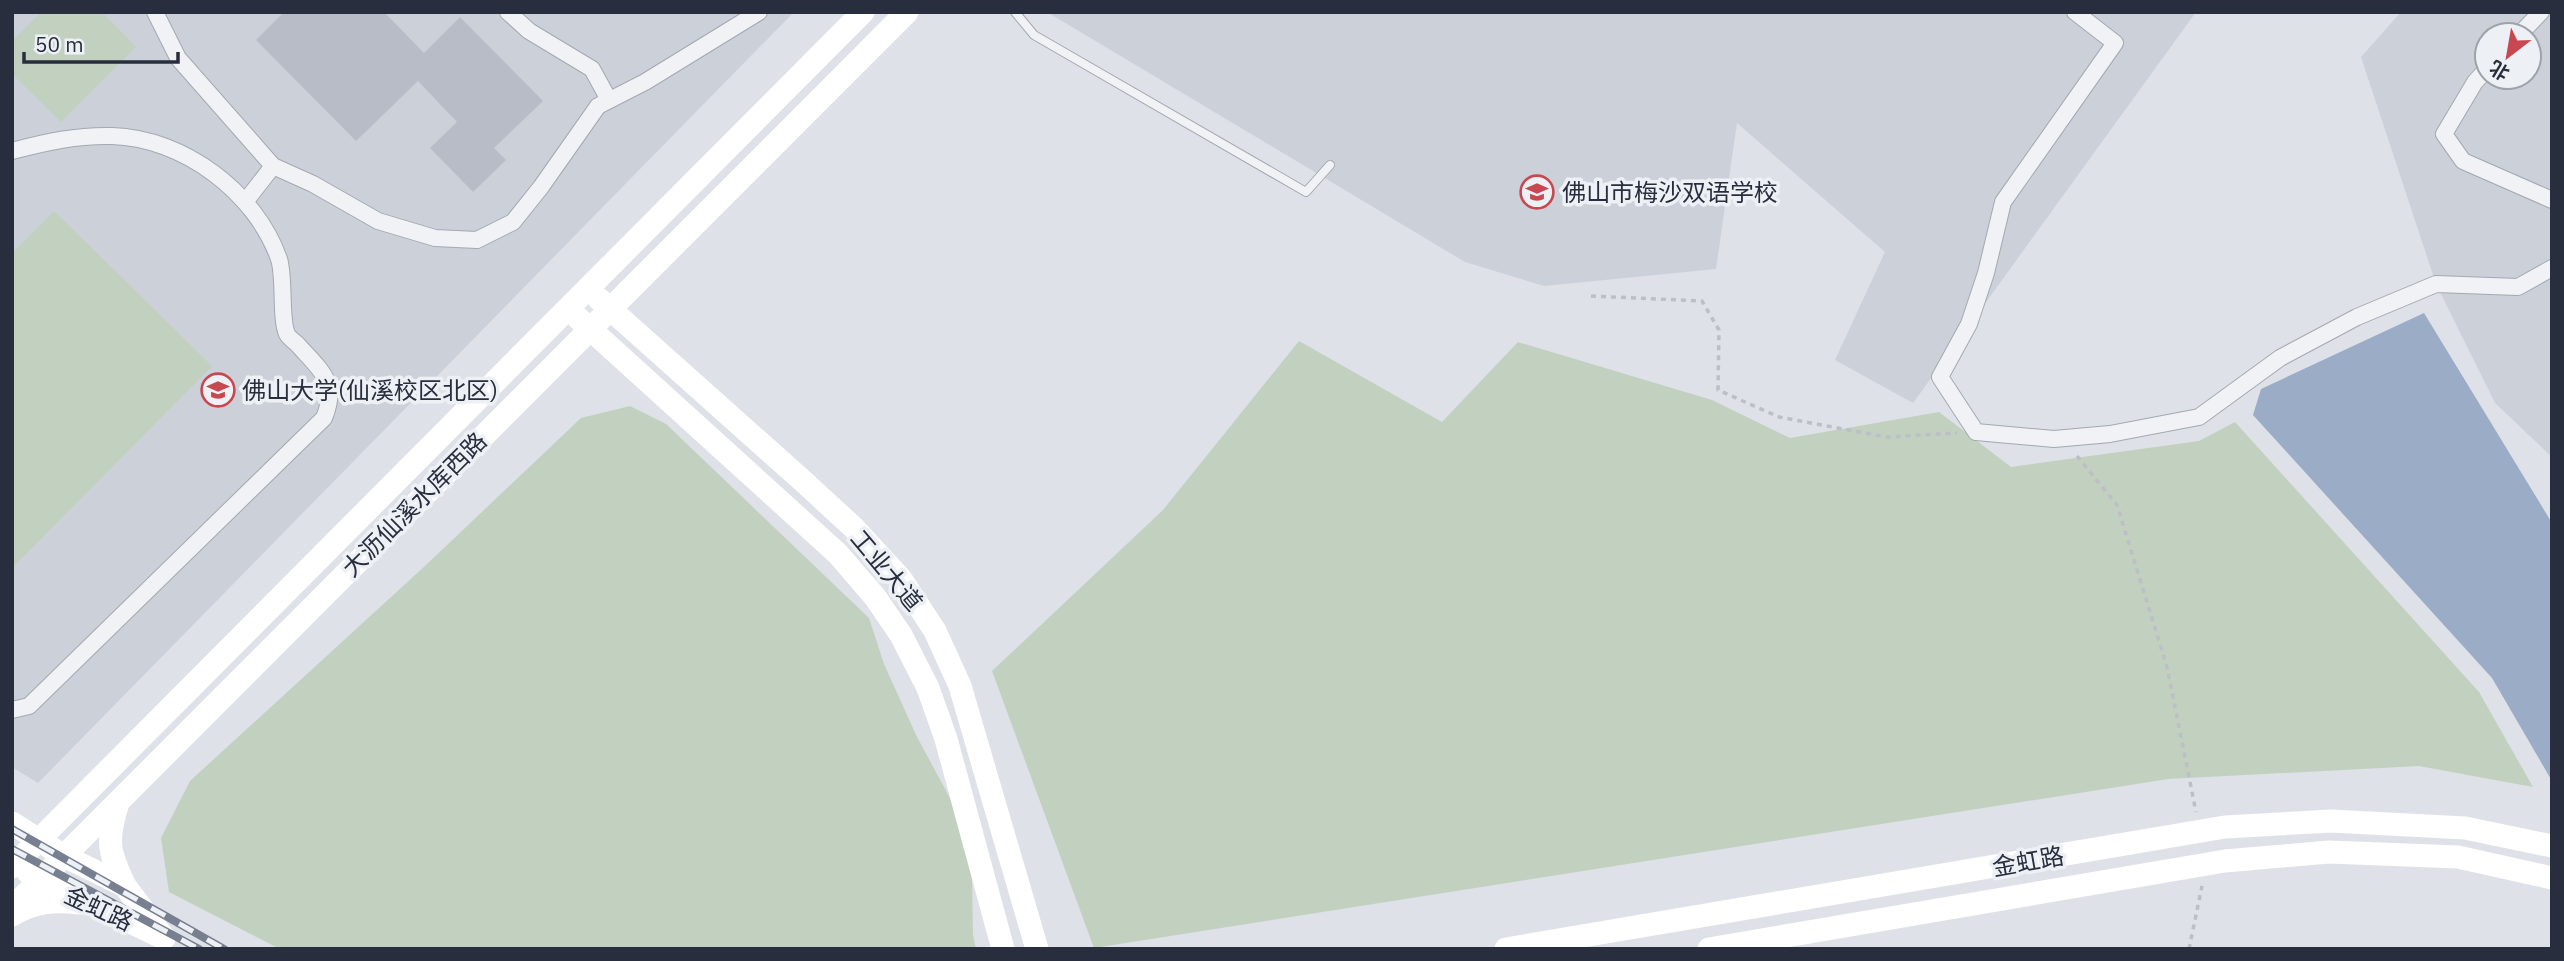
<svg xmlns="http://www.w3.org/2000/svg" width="2564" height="961" viewBox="0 0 2564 961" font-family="'IBM Plex Sans','Noto Sans SC',sans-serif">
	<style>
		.built { fill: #ccd0d9; fill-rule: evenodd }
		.green { fill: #c2d0bf }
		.water { fill: #9aacc6 }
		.building { fill: #b8bcc6 }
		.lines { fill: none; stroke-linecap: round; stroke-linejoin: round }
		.lane-casing { stroke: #a4a8b1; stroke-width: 10 }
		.street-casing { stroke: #a4a8b1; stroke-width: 18 }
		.path { stroke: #bcbfc5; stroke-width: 3.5; stroke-dasharray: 5 5; stroke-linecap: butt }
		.lane { stroke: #f0f2f5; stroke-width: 8 }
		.street { stroke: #f0f2f5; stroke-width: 16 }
		.secondary { stroke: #fff; stroke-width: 23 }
		.rail-casing { stroke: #787f90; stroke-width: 8 }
		.rail { stroke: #edf0f5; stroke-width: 5; stroke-dasharray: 16; stroke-linecap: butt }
		.labels { text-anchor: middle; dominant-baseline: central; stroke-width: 7; stroke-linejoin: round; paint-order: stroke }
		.poi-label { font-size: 24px; fill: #282e3d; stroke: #edf0f5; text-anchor: start }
		.street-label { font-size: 24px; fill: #282e3d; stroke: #edf0f5 }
	</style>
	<rect width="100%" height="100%" fill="#dee1e7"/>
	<g class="built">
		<path d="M12 12H794L38 783 12 767Z"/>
		<path d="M1047 12H2196L1913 403 1835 360 1885 252 1737 123 1716 269 1544 286 1465 262Z"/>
		<path d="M2401 12H2552V457L2495 403 2436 284 2361 57ZM2487 35H2529V77H2487Z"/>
	</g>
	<g class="green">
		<path d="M41 12H102L136 47 61 122 12 74V41Z"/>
		<path d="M54 211 212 366 12 568V253Z"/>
		<path d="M1299 341 1442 422 1518 342 1712 400 1790 438 1939 412 2011 467 2199 441 2235 422 2479 692 2533 787 2419 766 2168 779 1094 948 992 671 1163 510Z"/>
		<path d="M630 406 666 424 869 618 884 664 917 737 956 809 972 875 973 935 976 949H280L169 892 161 838 190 781 426 565 581 418Z"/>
	</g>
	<path class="water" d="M2424 313 2552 523V781L2492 678 2253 415 2261 389Z"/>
	<path class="building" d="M284 12H384L424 53 460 17 543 101 494 148 506 160 473 192 430 148 457 122 418 81 356 141 256 40Z"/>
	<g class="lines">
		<defs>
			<path id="lane" d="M1015 12 1034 35 1306 192 1330 165"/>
			<g id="street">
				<path d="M155 12 178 58 273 166 313 184 378 221 435 238 477 240 513 222 541 187 598 106 645 82 759 12"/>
				<path d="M508 12 529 31 592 69 609 100"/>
				<path d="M2075 12 2115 43 2003 202 1986 273 1969 324 1940 377 1976 432 2054 439 2110 434 2199 417 2280 358 2357 317 2436 284 2518 287 2552 268"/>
				<path d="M2519 35 2541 12"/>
				<path d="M2487 69 2475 82 2444 134 2463 161 2552 200"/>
				<path d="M12 151C46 142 78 135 112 136 184 138 256 193 279 259 285 277 280 319 287 334 289 338 295 342 298 345 321 371 339 382 324 418L29 706 12 710"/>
				<path d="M245 202 273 166"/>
			</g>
		</defs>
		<use href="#lane" class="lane-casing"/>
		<use href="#street" class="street-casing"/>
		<g class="path">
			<path d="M1591 296 1702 301 1719 330 1718 390 1779 417 1886 437 1957 433"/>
			<path d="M2077 456 2117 505 2167 667 2196 812"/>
			<path d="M2189 949 2202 886"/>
		</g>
		<use href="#lane" class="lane"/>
		<use href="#street" class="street"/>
		<g class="secondary">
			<path d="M599 299 804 482 854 528 901 579 935 631 960 686 1037 949"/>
			<path d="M578 318 838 554 875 597 901 635 928 688 946 739 1003 949"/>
			<path d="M117 806C106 843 109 852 125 886"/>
			<path d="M12 823 64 856 125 886 164 938"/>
			<path d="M12 867 863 12"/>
			<path d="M28 872 161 937"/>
			<path d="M12 908 907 12"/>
			<path d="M12 915C34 902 54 900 79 903"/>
			<path d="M1506 949 2225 827 2331 821 2465 828 2552 846"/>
			<path d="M1709 949 2225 861 2329 852 2458 857 2552 878"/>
		</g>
		<defs>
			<g id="rail">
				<path d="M12 829 224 949"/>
				<path d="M12 849 199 949"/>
			</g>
		</defs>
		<use href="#rail" class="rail-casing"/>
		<use href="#rail" class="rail"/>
	</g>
	<defs>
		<symbol id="school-ring" viewBox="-11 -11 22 22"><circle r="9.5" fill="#edf0f5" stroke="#c84750" stroke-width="1.5"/><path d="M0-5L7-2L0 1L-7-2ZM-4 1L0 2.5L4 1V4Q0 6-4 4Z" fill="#c84750"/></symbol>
		<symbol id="university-ring" viewBox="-11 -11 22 22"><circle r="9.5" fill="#edf0f5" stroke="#c84750" stroke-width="1.5"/><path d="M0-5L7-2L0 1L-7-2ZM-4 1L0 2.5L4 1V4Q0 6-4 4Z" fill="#c84750"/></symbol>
	</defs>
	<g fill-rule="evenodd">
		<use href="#school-ring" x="1518" y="173" width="38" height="38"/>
		<use href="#university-ring" x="199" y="371" width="38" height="38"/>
	</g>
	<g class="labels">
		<g class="poi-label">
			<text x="1562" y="192">佛山市梅沙双语学校</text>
			<text x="242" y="390">佛山大学(仙溪校区北区)</text>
		</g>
		<g class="street-label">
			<text transform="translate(414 504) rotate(-45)">大沥仙溪水库西路</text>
			<text transform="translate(887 570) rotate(50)">工业大道</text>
			<text transform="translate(2028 861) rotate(-10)">金虹路</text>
			<text transform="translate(99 908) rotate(25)">金虹路</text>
		</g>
	</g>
	<rect width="2564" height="961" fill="none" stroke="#282e3d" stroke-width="28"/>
	<g transform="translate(2508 56) rotate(211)"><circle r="33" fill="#edf0f5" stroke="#9ea2ab" stroke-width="2"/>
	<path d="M0-5L12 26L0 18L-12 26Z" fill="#c84750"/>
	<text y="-10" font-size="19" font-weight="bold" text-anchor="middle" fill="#282e3d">北</text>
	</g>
	<path d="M24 52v10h154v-10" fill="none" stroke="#282e3d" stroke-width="3.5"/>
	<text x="35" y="52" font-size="21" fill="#282e3d" stroke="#edf0f5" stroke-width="5" paint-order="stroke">50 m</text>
</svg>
